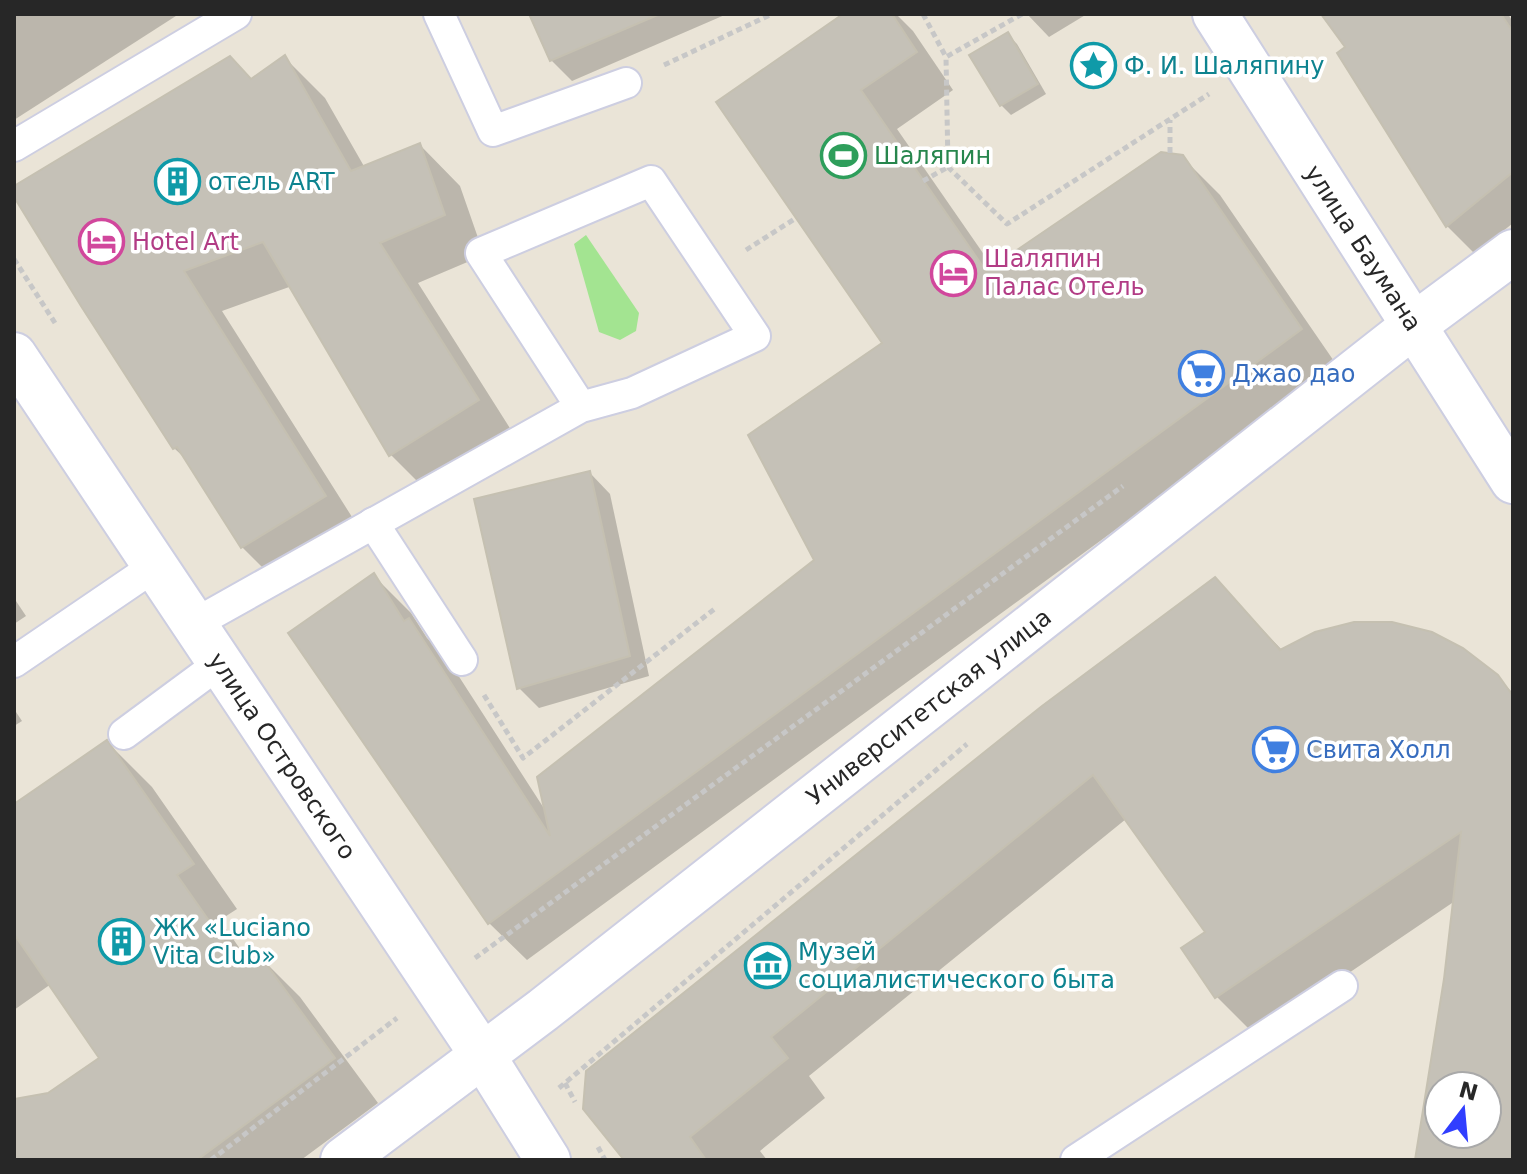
<svg xmlns="http://www.w3.org/2000/svg" width="1527" height="1174" viewBox="0 0 1527 1174" font-family="'DejaVu Sans',sans-serif">
	<style>
		.green { fill: #a3e491 }
		.shadow { fill: #0003; fill-rule: evenodd }
		.building { fill: #c5c1b7; stroke: #c5c0b1; stroke-width: 2; fill-rule: evenodd }
		.lines { fill: none; stroke-linecap: round; stroke-linejoin: round }
		.lane-casing { stroke: #cdcee1; stroke-width: 34 }
		.street-casing { stroke: #cdcee1; stroke-width: 48 }
		.path { stroke: #c7c7c7; stroke-width: 5; stroke-dasharray: 6 4; stroke-linecap: butt }
		.lane { stroke: #fff; stroke-width: 30 }
		.street { stroke: #fff; stroke-width: 44 }
		.labels { text-anchor: middle; dominant-baseline: central; stroke-width: 7; stroke-linejoin: round; paint-order: stroke }
		.culture-label { font-size: 24px; fill: #0d838f; stroke: #fff; text-anchor: start }
		.leisure-label { font-size: 24px; fill: #27864d; stroke: #fff; text-anchor: start }
		.hotel-label { font-size: 24px; fill: #b23c85; stroke: #fff; text-anchor: start }
		.street-label { font-size: 24px; fill: #272727; stroke: #fff }
		.shop-label { font-size: 24px; fill: #366cbe; stroke: #fff; text-anchor: start }
	</style>
	<rect width="100%" height="100%" fill="#eae4d7"/>
	<path class="green" d="M586 235 639 313 636 331 620 340 599 332 574 244Z"/>
	<g class="shadow">
		<path d="M14 14H179L14 120Z"/>
		<path d="M531 14H727L572 81 551 60Z"/>
		<path d="M847 14H896L913 31 953 90 897 129 994 269 1182 157 1220 195 1338 367 527 960 489 923 374 576 411 613 427 638 447 658 547 813 816 561 885 344Z"/>
		<path d="M1027 14H1087L1049 37Z"/>
		<path d="M1323 14H1508L1513 22V223L1475 254 1447 226 1348 48Z"/>
		<path d="M1007 34 1017 44 1046 94 1011 115 1001 105Z"/>
		<path d="M285 58 325 98 365 168 420 145 460 186 484 255 418 283 518 441 431 495 391 455 292 286 222 311 364 536 282 587 242 547 191 464 174 448 14 193V188L252 81Z"/>
		<path d="M590 473 610 494 649 676 539 708 519 688Z"/>
		<path d="M1215 580 1283 651 1497 677 1513 693V1160H1414L1418 1153 1446 979 1455 901 1256 1036 1217 997 1183 949 1208 933 1126 819 809 1076 825 1098 760 1151 767 1160H626ZM1439 1086H1487V1134H1439Z"/>
		<path d="M14 598 26 616 14 624Z"/>
		<path d="M14 709 22 721 14 726Z"/>
		<path d="M107 742 152 787 237 909 220 920 247 959 256 953 300 997 378 1103 301 1160H14V1101L48 1095 102 1058 51 984 14 1010V807Z"/>
	</g>
	<g class="building">
		<path d="M529 14H660L550 61Z"/>
		<path d="M843 14H892L917 52 861 90 986 271 1161 152 1183 155 1302 329 488 924 288 633 374 573 404 621 409 618 550 836 537 777 814 560 748 435 882 343 716 102Z"/>
		<path d="M1321 14H1501L1513 32V172L1446 227 1337 53 1345 47Z"/>
		<path d="M1008 32 1038 84 1000 106 969 55Z"/>
		<path d="M285 55 351 171 420 143 445 215 380 243 479 400 389 456 263 242 184 271 326 496 241 548 177 447 173 449 81 306 14 197V186L230 56 251 79Z"/>
		<path d="M590 471 630 656 517 689 474 499Z"/>
		<path d="M1215 577 1280 650 1315 632 1354 622H1392L1432 632 1463 648 1498 675 1513 696V1160H1415L1444 979 1461 832 1215 998 1181 948 1205 932 1093 775 771 1037 788 1058 690 1137 706 1160H624L583 1109 586 1071 1042 706ZM1439 1086H1487V1134H1439Z"/>
		<path d="M107 740 194 864 177 875 238 962 256 950 335 1058 197 1160H14V1099L48 1093 99 1058 14 934V804Z"/>
	</g>
	<g class="lines">
		<defs>
			<g id="lane">
				<path d="M439 14 493 131 626 83"/>
				<path d="M14 146 236 14"/>
				<path d="M373 523 462 660"/>
				<path d="M194 624 581 407 632 393 755 336 651 181 481 253 581 407"/>
				<path d="M14 662 155 566"/>
				<path d="M124 734 220 663"/>
				<path d="M1076 1160 1342 986"/>
			</g>
			<g id="street">
				<path d="M1215 14 1513 481"/>
				<path d="M14 355 483 1056 548 1160"/>
				<path d="M343 1160 543 1010 1413 326 1513 252"/>
			</g>
		</defs>
		<use href="#lane" class="lane-casing"/>
		<use href="#street" class="street-casing"/>
		<g class="path">
			<path d="M923 14 946 57"/>
			<path d="M664 65 772 14"/>
			<path d="M1170 153V120"/>
			<path d="M948 167 1007 224 1209 94"/>
			<path d="M923 181 948 167 946 57 1022 14"/>
			<path d="M746 250 796 218"/>
			<path d="M14 259 55 323"/>
			<path d="M484 695 523 758 717 607"/>
			<path d="M475 958 1123 486"/>
			<path d="M565 1083 575 1102"/>
			<path d="M559 1088 967 744"/>
			<path d="M598 1147 605 1160"/>
			<path d="M211 1160 397 1018"/>
		</g>
		<use href="#lane" class="lane"/>
		<use href="#street" class="street"/>
	</g>
	<defs>
		<symbol id="sight-ring" viewBox="-11 -11 22 22"><circle r="9.5" fill="#fff" stroke="#0f9aa8" stroke-width="1.5"/><path d="M0-6L1.8-2.2L6-1.7L2.9 1.2L3.7 5.4L0 3.3L-3.7 5.4L-2.9 1.2L-6-1.7L-1.8-2.2Z" fill="#0f9aa8"/></symbol>
		<symbol id="stadium-ring" viewBox="-11 -11 22 22"><circle r="9.5" fill="#fff" stroke="#2e9e5b" stroke-width="1.5"/><path d="M0-5a6.5 5 0 1 0 0 10a6.5 5 0 1 0 0-10ZM-3.5-1.8h7v3.6h-7Z" fill="#2e9e5b"/></symbol>
		<symbol id="building-ring" viewBox="-11 -11 22 22"><circle r="9.5" fill="#fff" stroke="#0f9aa8" stroke-width="1.5"/><path d="M-4-6H4V6H1V3H-1V6H-4ZM-2.5-4.3h1.7v1.8h-1.7ZM.8-4.3h1.7v1.8H.8ZM-2.5-1h1.7V.8h-1.7ZM.8-1h1.7V.8H.8Z" fill="#0f9aa8"/></symbol>
		<symbol id="hotel-ring" viewBox="-11 -11 22 22"><circle r="9.5" fill="#fff" stroke="#d1479c" stroke-width="1.5"/><path d="M-6-4.5h1.5V1H6V5H4.5V3h-9V5H-6ZM-4 0a1.8 1.8 0 1 1 3.6 0ZM.5 0V-2.5h3Q6-2.5 6 0Z" fill="#d1479c"/></symbol>
		<symbol id="supermarket-ring" viewBox="-11 -11 22 22"><circle r="9.5" fill="#fff" stroke="#3f7fe0" stroke-width="1.5"/><path d="M-6-5.5h2.5l.6 2H6L4.5 2H-2.5L-4.4-4H-6ZM-1.5 3.2a1.3 1.3 0 1 0 .1 0ZM3 3.2a1.3 1.3 0 1 0 .1 0Z" fill="#3f7fe0"/></symbol>
		<symbol id="museum-ring" viewBox="-11 -11 22 22"><circle r="9.5" fill="#fff" stroke="#0f9aa8" stroke-width="1.5"/><path d="M0-6L6-3V-2H-6V-3ZM-5-1h2V3h-2ZM-1-1h2V3h-2ZM3-1h2V3H3ZM-6 4H6V6H-6Z" fill="#0f9aa8"/></symbol>
	</defs>
	<g fill-rule="evenodd">
		<use href="#sight-ring" x="1068" y="40" width="51" height="51"/>
		<use href="#stadium-ring" x="818" y="130" width="51" height="51"/>
		<use href="#building-ring" x="152" y="156" width="51" height="51"/>
		<use href="#hotel-ring" x="76" y="216" width="51" height="51"/>
		<use href="#hotel-ring" x="928" y="248" width="51" height="51"/>
		<use href="#supermarket-ring" x="1176" y="348" width="51" height="51"/>
		<use href="#supermarket-ring" x="1250" y="724" width="51" height="51"/>
		<use href="#building-ring" x="96" y="916" width="51" height="51"/>
		<use href="#museum-ring" x="742" y="940" width="51" height="51"/>
	</g>
	<g class="labels">
		<g class="culture-label">
			<text x="1124" y="66">Ф. И. Шаляпину</text>
			<text x="208" y="182">отель ART</text>
			<text x="153" y="928">ЖК «Luciano<tspan x="153" dy="28">Vita Club»</tspan></text>
			<text x="798" y="952">Музей<tspan x="798" dy="28">социалистического быта</tspan></text>
		</g>
		<g class="leisure-label">
			<text x="874" y="156">Шаляпин</text>
		</g>
		<g class="hotel-label">
			<text x="132" y="242">Hotel Art</text>
			<text x="984" y="259">Шаляпин<tspan x="984" dy="28">Палас Отель</tspan></text>
		</g>
		<g class="street-label">
			<text transform="translate(1363 248) rotate(57)">улица Баумана</text>
			<text transform="translate(929 707) rotate(-38)">Университетская улица</text>
			<text transform="translate(282 756) rotate(56)">улица Островского</text>
		</g>
		<g class="shop-label">
			<text x="1232" y="374">Джао дао</text>
			<text x="1306" y="750">Свита Холл</text>
		</g>
	</g>
	<rect width="1527" height="1174" fill="none" stroke="#272727" stroke-width="32"/>
	<g transform="translate(1463 1110) rotate(16)"><circle r="38" fill="#ffffff" stroke="#a9a9a9" stroke-width="2"/>
	<path d="M0-6L14 30L0 20L-14 30Z" fill="#303eff"/>
	<text y="-12" font-size="22" font-weight="bold" text-anchor="middle" fill="#272727">N</text>
	</g>
</svg>
